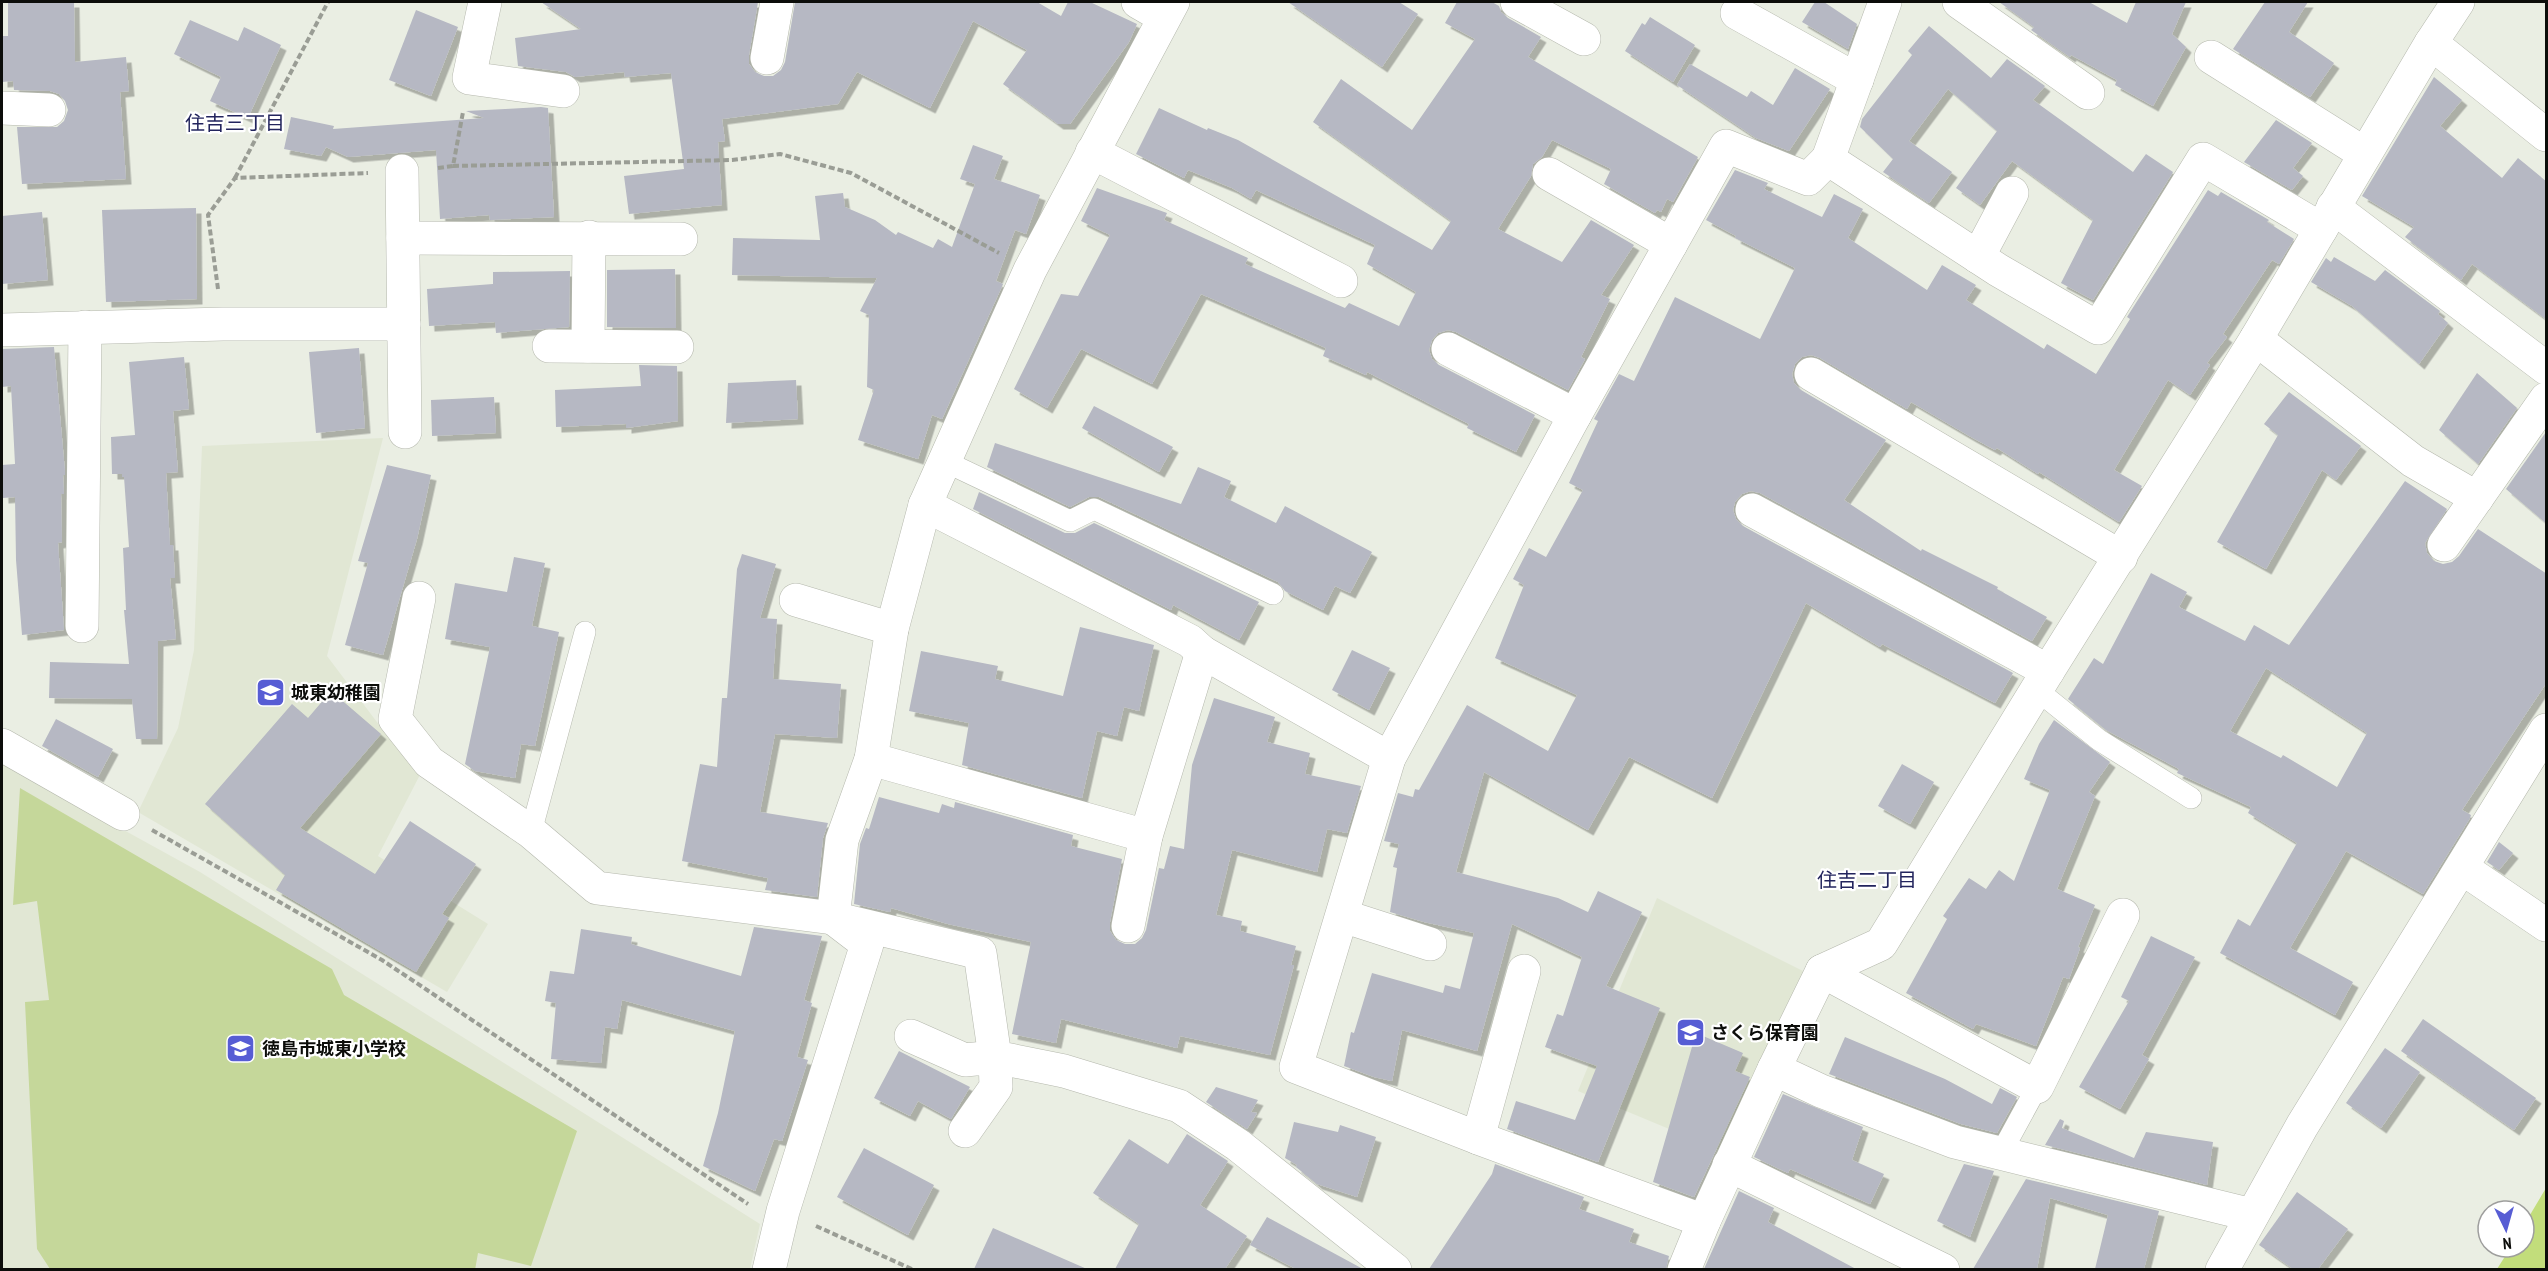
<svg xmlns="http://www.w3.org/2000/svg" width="2548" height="1271" viewBox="0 0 2548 1271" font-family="'PT Sans Narrow','Noto Sans JP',sans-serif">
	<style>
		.built { fill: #e1e7d4 }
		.green { fill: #c5d79a }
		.water { fill: #c2dd7b }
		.building { fill: #b6b8c3; fill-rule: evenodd; filter: url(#shadow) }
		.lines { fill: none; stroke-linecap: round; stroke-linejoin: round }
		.service-casing { stroke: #b5b8ad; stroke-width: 22 }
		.minor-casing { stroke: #b5b8ad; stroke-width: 34 }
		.path { stroke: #9a9d95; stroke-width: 4; stroke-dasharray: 6 3; stroke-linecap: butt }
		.service { stroke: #fff; stroke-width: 21 }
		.minor { stroke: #fff; stroke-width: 33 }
		.labels { text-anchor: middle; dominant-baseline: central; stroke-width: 4.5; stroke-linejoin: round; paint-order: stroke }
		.poi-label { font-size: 18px; font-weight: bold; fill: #0c0d0a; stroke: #fff; text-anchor: start }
		.neighbourhood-label { font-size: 20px; fill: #22245d; stroke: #fff }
	</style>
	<defs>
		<filter id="shadow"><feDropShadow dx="5.5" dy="5.5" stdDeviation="0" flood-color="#0004"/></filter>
	</defs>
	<rect width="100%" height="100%" fill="#eaeee3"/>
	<g class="built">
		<path d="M383 438 327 656 389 738 423 769 378 856 488 924 447 992 138 812 178 728 194 650 202 446Z"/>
		<path d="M2 763 200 872 760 1224 750 1269H2Z"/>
		<path d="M1657 898 1805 972 1722 1151 1578 1091Z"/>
	</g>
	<path class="green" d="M20 788 332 969 344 995 577 1131 531 1266 478 1253 475 1270 50 1269 37 1249 25 1002 49 1000 37 901 13 905Z"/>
	<path class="water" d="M2546 1188V1269H2497L2511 1247H2524V1225Z"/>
	<g class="building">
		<path d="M8 2H74L75 62 126 57 129 91 120 92 126 179 22 184 17 127H57L64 121 68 110 65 101 59 94 50 91 14 90 13 81 2 82V36H8Z"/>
		<path d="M541 2H758L749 55V64L755 72 764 76H773L781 70 785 62 795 2H1037L1061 16 1068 2H1090L1137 24 1129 42 1070 124H1058L1003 84 1027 50 973 21 930 108 857 72 838 104 722 119 725 141 718 142 722 205 629 214 624 176 684 169 671 73 625 77 624 72 575 77 566 72 518 66 515 38 581 29Z"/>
		<path d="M1288 2H1399L1418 14 1382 67Z"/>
		<path d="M1457 2H1492L1499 6 1501 12 1508 18 1541 37 1528 57 1698 157 1673 202 1667 199 1661 212 1657 210 1655 213 1604 184 1611 169 1552 140 1542 157 1533 164 1531 176 1498 229 1562 262 1591 220 1634 245 1601 295 1610 299 1581 357 1585 359 1568 390 1456 332 1448 330 1438 333 1432 340 1429 350 1432 359 1439 365 1535 415 1516 452 1467 428 1469 424 1367 372 1366 375 1323 356 1326 348 1201 294 1152 384 1081 349 1047 408 1014 389 1061 294 1078 296 1110 235 1081 221 1097 188 1167 213 1164 220 1248 258 1245 264 1345 308 1349 303 1399 326 1416 292 1367 264 1375 245 1256 190 1251 199 1232 188 1188 170 1184 178 1136 154 1159 108 1207 130 1208 128 1238 140 1432 250 1451 221 1313 122 1341 79 1412 130 1475 39 1445 23Z"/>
		<path d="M1815 2H1824L1857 24 1848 49 1802 22Z"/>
		<path d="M1999 2H2089L2127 23 2136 2H2186L2172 34 2186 47 2153 106 2115 85 2117 80 2071 55 2070 57 2031 30 2034 27Z"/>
		<path d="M2265 2H2308L2289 32 2334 63 2310 97 2233 49Z"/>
		<path d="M416 10 458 27 431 96 389 80Z"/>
		<path d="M1650 17 1695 45 1673 82 1625 51 1642 23 1645 25Z"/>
		<path d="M190 20 238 41 244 27 281 45 248 118 210 101 221 77 174 54Z"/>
		<path d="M1929 26 1991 78 2007 59 2045 86 2033 100 2133 172 2146 154 2173 172 2093 300 2061 283 2093 220 2012 161 1980 205 1956 188 1997 131 1948 89 1909 141 1952 172 1929 203 1883 172 1893 159 1860 127 1862 119 1912 55 1908 51Z"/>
		<path d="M1690 64 1747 97 1751 91 1773 105 1795 68 1830 89 1789 151 1756 138 1677 85Z"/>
		<path d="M2434 77 2462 100 2440 126 2502 178 2518 158 2547 182V320L2472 264 2461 280 2405 237 2414 227 2362 196Z"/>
		<path d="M541 107 548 108 554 217 490 220 489 215 440 219 436 150 348 157 326 147 321 156 284 149 291 117 334 126 333 129 484 118 466 111Z"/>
		<path d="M2276 120 2312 143 2293 168 2303 176 2292 190 2244 162Z"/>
		<path d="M973 145 1003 156 994 179 1040 195 1026 234 1015 230 996 281 1003 284 942 419 932 415 918 459 858 440 874 390 867 387 869 315 860 311 877 278 732 275 733 238 820 240 815 196 843 193 845 207 875 220 896 235 898 232 933 248 938 239 952 247 975 184 960 179Z"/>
		<path d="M1735 170 1768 183 1764 189 1822 217 1834 194 1863 209 1848 238 1927 290 1942 265 1976 285 1966 300 2044 349 2047 344 2096 374 2130 319 2127 317 2208 190 2218 196 2221 192 2269 220 2267 222 2294 239 2279 264 2272 260 2223 334 2227 337 2207 363 2210 365 2190 395 2168 380 2114 470 2142 486 2119 522 2039 472 2038 474 1997 448 1995 450 1971 437 1911 402 1907 409 1820 358 1811 355 1802 357 1795 364 1792 374 1794 383 1801 390 1886 440 1844 500 1921 551 1922 549 1998 587 1997 589 2047 617 2032 641 1760 493 1751 491 1742 494 1735 502 1733 510 1736 519 1743 526 2013 673 1995 703 1882 644 1880 647 1806 603 1712 798 1629 757 1588 830 1484 772 1456 872 1558 898 1588 912 1598 891 1642 912 1606 986 1660 1008 1598 1162 1507 1129 1516 1101 1575 1120 1597 1066 1545 1047 1557 1014 1563 1016 1582 957 1512 924 1477 1051 1402 1030 1392 1081 1374 1077 1344 1066 1351 1032 1354 1033 1372 973 1443 993 1445 985 1460 989 1474 933 1424 922 1390 912 1397 868 1393 867 1399 844 1384 841 1398 793 1413 797 1415 789 1419 790 1467 705 1548 751 1577 695 1495 658 1524 585 1513 579 1529 548 1546 557 1583 490 1569 483 1598 421 1594 419 1619 374 1634 381 1675 297 1760 339 1795 268 1735 238 1736 236 1706 220Z"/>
		<path d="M196 208 197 299 106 302 102 210Z"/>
		<path d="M42 212 48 280 2 284V216Z"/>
		<path d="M2334 257 2375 281 2385 270 2440 311 2438 314 2448 323 2419 364 2352 306 2311 282 2326 258 2331 262Z"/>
		<path d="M675 269 676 328 607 327V270Z"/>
		<path d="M570 271 569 327 496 333 495 322 429 326 427 289 493 284V272Z"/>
		<path d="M54 347 65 472V475H63L64 494H61L62 542 58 543 64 630 22 635 16 560 15 497 3 498 2 465 15 464 11 386 2 387V349Z"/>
		<path d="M359 348 365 428 316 433 309 352Z"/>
		<path d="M184 357 189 409 173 411 178 472 166 473 170 545H173L175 578H170L176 639 158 641 157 739H136L132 699 49 698 50 662 129 664 124 610H126L123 548 129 547 124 477H122V474H112L111 437 135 435 129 362Z"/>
		<path d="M639 365 677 366 678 421 626 428V424L556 427 555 390 641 386Z"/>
		<path d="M2477 373 2517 408 2478 464 2439 430Z"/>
		<path d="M796 380 798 419 726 423 728 383Z"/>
		<path d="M2289 392 2361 446 2336 480 2322 470 2266 569 2217 542 2278 435 2264 424Z"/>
		<path d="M494 397 496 433 432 436 431 400Z"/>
		<path d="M1094 406 1173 447 1159 472 1082 428Z"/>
		<path d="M2546 432 2547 433V524L2506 489Z"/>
		<path d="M995 443 1181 504 1198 467 1231 481 1224 497 1276 523 1285 506 1372 552 1350 593 1335 586 1323 610 1285 591 1278 582 1099 497H1089L1070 507 987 467Z"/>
		<path d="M387 465 431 475 417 539 383 655 345 645 368 563 358 561Z"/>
		<path d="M2405 481 2447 509 2425 543 2427 553 2434 561 2443 564 2452 562 2459 556 2478 529 2547 574V682L2462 810 2471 815 2470 818 2423 894 2346 851 2290 948 2353 982 2335 1015 2220 953 2238 919 2250 926 2297 843 2248 813 2251 807 2177 773 2179 769 2106 730 2068 699 2094 658 2103 664 2151 573 2187 592 2179 607 2245 641 2254 625 2289 645ZM2266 668 2367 733 2337 787 2283 755 2281 758 2230 731Z"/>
		<path d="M979 492 1065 533H1075L1094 523 1259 602 1239 640 1173 605 1171 610 973 509Z"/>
		<path d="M742 554 776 564 760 618 777 619 773 679 841 684 837 738 775 734 760 812 828 823 823 838 817 897 765 890 768 878 682 861 700 764 717 767 722 698H727L737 569Z"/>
		<path d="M514 557 545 563 532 626 559 632 535 746 521 744 515 778 475 771 465 764 490 647 445 639 455 583 507 592Z"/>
		<path d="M1080 627 1154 645 1139 711 1124 707 1117 736 1097 731 1082 798 962 765 969 723 909 711 921 651 998 666 995 679 1063 696Z"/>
		<path d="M1352 650 1390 668 1369 710 1332 690Z"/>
		<path d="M331 691 381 734 300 828 375 874 410 821 476 864 442 914 449 918 416 972 276 890 285 875 205 804 292 704 308 718Z"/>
		<path d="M1214 698 1275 717 1267 742 1310 753 1305 774 1361 786 1347 833 1327 829 1317 872 1232 850 1216 915 1242 921 1240 931 1296 946 1291 965H1294L1270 1055 1180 1036 1177 1048 1061 1019 1056 1043 1012 1034 1031 942 948 924 891 908 890 912 854 904 860 844 866 828 869 829 879 797 939 813 942 804 954 808 955 802 1073 835 1071 846 1122 859 1110 922V931L1116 940 1125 944H1135L1142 938 1146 930 1159 868 1164 869 1170 846 1184 849 1192 765Z"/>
		<path d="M56 719 113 749 98 777 42 746Z"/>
		<path d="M2054 720 2110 762 2089 792 2095 796 2057 889 2095 905 2078 947 2080 948 2069 979 2063 977 2036 1046 1976 1024 1973 1029 1906 993 1947 919 1943 916 1969 878 1986 889 1999 870 2014 881 2050 790 2024 779 2039 744Z"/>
		<path d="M1902 764 1934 782 1910 824 1878 806Z"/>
		<path d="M2499 842 2513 853 2499 870 2487 862Z"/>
		<path d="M754 927 822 936 804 1000 812 1003 797 1057 808 1060 782 1141 774 1139 755 1191 703 1166 718 1113 735 1031 622 1000 617 1029 605 1027 601 1063 551 1059 556 1003 545 1001 550 971 574 974 581 929 632 937 631 944 741 976Z"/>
		<path d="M2151 936 2195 957 2142 1055 2149 1059 2120 1109 2079 1087 2129 1001 2121 997Z"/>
		<path d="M2423 1019 2536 1098 2514 1130 2401 1051Z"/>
		<path d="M1696 1033 1743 1053 1735 1071 1750 1077 1694 1197 1653 1182Z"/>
		<path d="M1845 1037 1945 1079 1992 1104 2000 1088 2017 1097 1997 1133 1961 1124 1829 1074Z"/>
		<path d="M2385 1048 2420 1072 2381 1128 2346 1103Z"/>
		<path d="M899 1051 970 1087 951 1119 918 1101 910 1116 874 1098Z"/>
		<path d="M1216 1087 1258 1100 1251 1112 1257 1113 1247 1129 1206 1102Z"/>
		<path d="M1783 1094 1863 1127 1852 1160 1884 1174 1870 1204 1790 1169 1788 1173 1754 1157Z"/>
		<path d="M2060 1119 2064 1121 2062 1128 2134 1158 2146 1132 2213 1142 2207 1185 2045 1145Z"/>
		<path d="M1294 1122 1338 1132 1340 1125 1376 1137 1357 1197 1317 1184 1296 1167 1297 1165 1285 1158Z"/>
		<path d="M1187 1134 1228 1161 1200 1205 1247 1236 1225 1269H1115L1139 1224 1093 1193 1129 1139 1168 1164Z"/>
		<path d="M864 1148 934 1185 908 1235 837 1197Z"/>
		<path d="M1495 1164 1584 1197 1579 1209 1634 1229 1629 1242 1669 1256 1666 1269H1429L1492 1174Z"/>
		<path d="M1964 1164 1994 1171 1970 1237 1937 1221Z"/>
		<path d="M2026 1179 2159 1211 2144 1269H2095L2108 1215 2050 1198 2037 1269H1973Z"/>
		<path d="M1739 1191 1774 1208 1768 1222 1856 1269H1704Z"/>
		<path d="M2297 1192 2348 1229 2318 1269H2293L2259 1245Z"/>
		<path d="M1267 1217 1363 1269H1296L1250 1245Z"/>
		<path d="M993 1228 1087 1269H974Z"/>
	</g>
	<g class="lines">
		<defs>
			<g id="service">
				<path d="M944 461 1070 521 1094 509 1273 594"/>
				<path d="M2037 690 2099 740 2191 798"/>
				<path d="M531 832 585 632"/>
				<path d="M2001 1153 2037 1087"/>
			</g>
			<g id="minor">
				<path d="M485 2 469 78 563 91"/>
				<path d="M1138 2 1164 17"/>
				<path d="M1517 2 1584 39"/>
				<path d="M1959 2 2088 93"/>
				<path d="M1737 13 1857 80"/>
				<path d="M2431 43 2546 135"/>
				<path d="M2211 57 2365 154"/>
				<path d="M767 58 777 2"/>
				<path d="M2 108 49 110"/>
				<path d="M1092 152 1341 281"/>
				<path d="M1828 159 1885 2"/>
				<path d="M402 171 405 432"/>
				<path d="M1549 174 1671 244"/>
				<path d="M2333 207 2546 368"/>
				<path d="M403 238 681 239"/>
				<path d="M1978 257 2012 193"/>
				<path d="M2 330 223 324H404"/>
				<path d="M2256 339 2413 461 2477 498"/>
				<path d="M549 346 677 347"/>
				<path d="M588 346 589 237"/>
				<path d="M1448 349 1575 415"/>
				<path d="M1811 374 2121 557"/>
				<path d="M925 505 1190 641 1202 652"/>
				<path d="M1752 510 2048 671"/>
				<path d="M2444 545 2546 399"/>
				<path d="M419 598 395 719 429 762 531 832 597 888 833 918 980 953 995 1057 1064 1071 1179 1106 1238 1145 1395 1270"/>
				<path d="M796 600 892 629"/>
				<path d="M82 626 85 327"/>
				<path d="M2 745 123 814"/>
				<path d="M871 759 1146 836 1202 652 1389 758"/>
				<path d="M2462 868 2546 925"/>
				<path d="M1343 916 1430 944"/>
				<path d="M1128 926 1146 836"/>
				<path d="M1524 971 1478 1138 1704 1221"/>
				<path d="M1822 971 2037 1087 2123 915"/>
				<path d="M911 1036 965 1060 995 1057 996 1087 965 1131"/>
				<path d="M1774 1069 1821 1091 1955 1142 2252 1215"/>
				<path d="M1478 1138 1296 1067 1389 758 1575 415 1726 146 1808 179 1828 159 1998 270 2098 328 2203 159 2321 229"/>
				<path d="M1729 1165 1943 1270"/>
				<path d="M769 1270 783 1211 867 944 833 918 842 840 871 759 892 629 925 505 1030 270 1173 2"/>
				<path d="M1684 1270 1704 1221 1774 1069 1822 971 1881 944 2048 671 2256 339 2431 43 2458 2"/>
				<path d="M2222 1270 2302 1126 2546 730"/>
			</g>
		</defs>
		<use href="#service" class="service-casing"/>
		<use href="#minor" class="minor-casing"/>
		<g class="path">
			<path d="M453 166 732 160 780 154 851 173 999 253"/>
			<path d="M438 168 453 166 463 112"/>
			<path d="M235 178 328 2"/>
			<path d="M218 289 208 215 235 178 368 173"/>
			<path d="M152 830 382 960 748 1204"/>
			<path d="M816 1226 914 1270"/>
		</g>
		<use href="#service" class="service"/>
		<use href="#minor" class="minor"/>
	</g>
	<defs>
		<symbol id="school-square" viewBox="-11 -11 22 22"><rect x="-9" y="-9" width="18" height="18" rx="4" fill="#575dd4" stroke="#fff"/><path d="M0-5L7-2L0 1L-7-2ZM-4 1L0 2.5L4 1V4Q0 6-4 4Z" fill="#fff"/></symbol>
	</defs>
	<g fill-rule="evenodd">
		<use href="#school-square" x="254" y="676" width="33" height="33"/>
		<use href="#school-square" x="1674" y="1016" width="33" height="33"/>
		<use href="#school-square" x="224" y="1032" width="33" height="33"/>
	</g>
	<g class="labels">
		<g class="poi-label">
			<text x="291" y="692">城東幼稚園</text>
			<text x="1711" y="1032">さくら保育園</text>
			<text x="262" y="1048">徳島市城東小学校</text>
		</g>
		<g class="neighbourhood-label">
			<text x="235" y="123">住吉三丁目</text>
			<text x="1867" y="880">住吉二丁目</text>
		</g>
	</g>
	<rect width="2548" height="1271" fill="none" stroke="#0c0d0a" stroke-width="6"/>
	<g transform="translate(2506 1229) rotate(175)"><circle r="28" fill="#ffffff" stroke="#9e9e9d" stroke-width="1.5"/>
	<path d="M0-4.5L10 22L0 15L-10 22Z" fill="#575dd4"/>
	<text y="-9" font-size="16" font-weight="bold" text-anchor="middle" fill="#0c0d0a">N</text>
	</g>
</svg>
